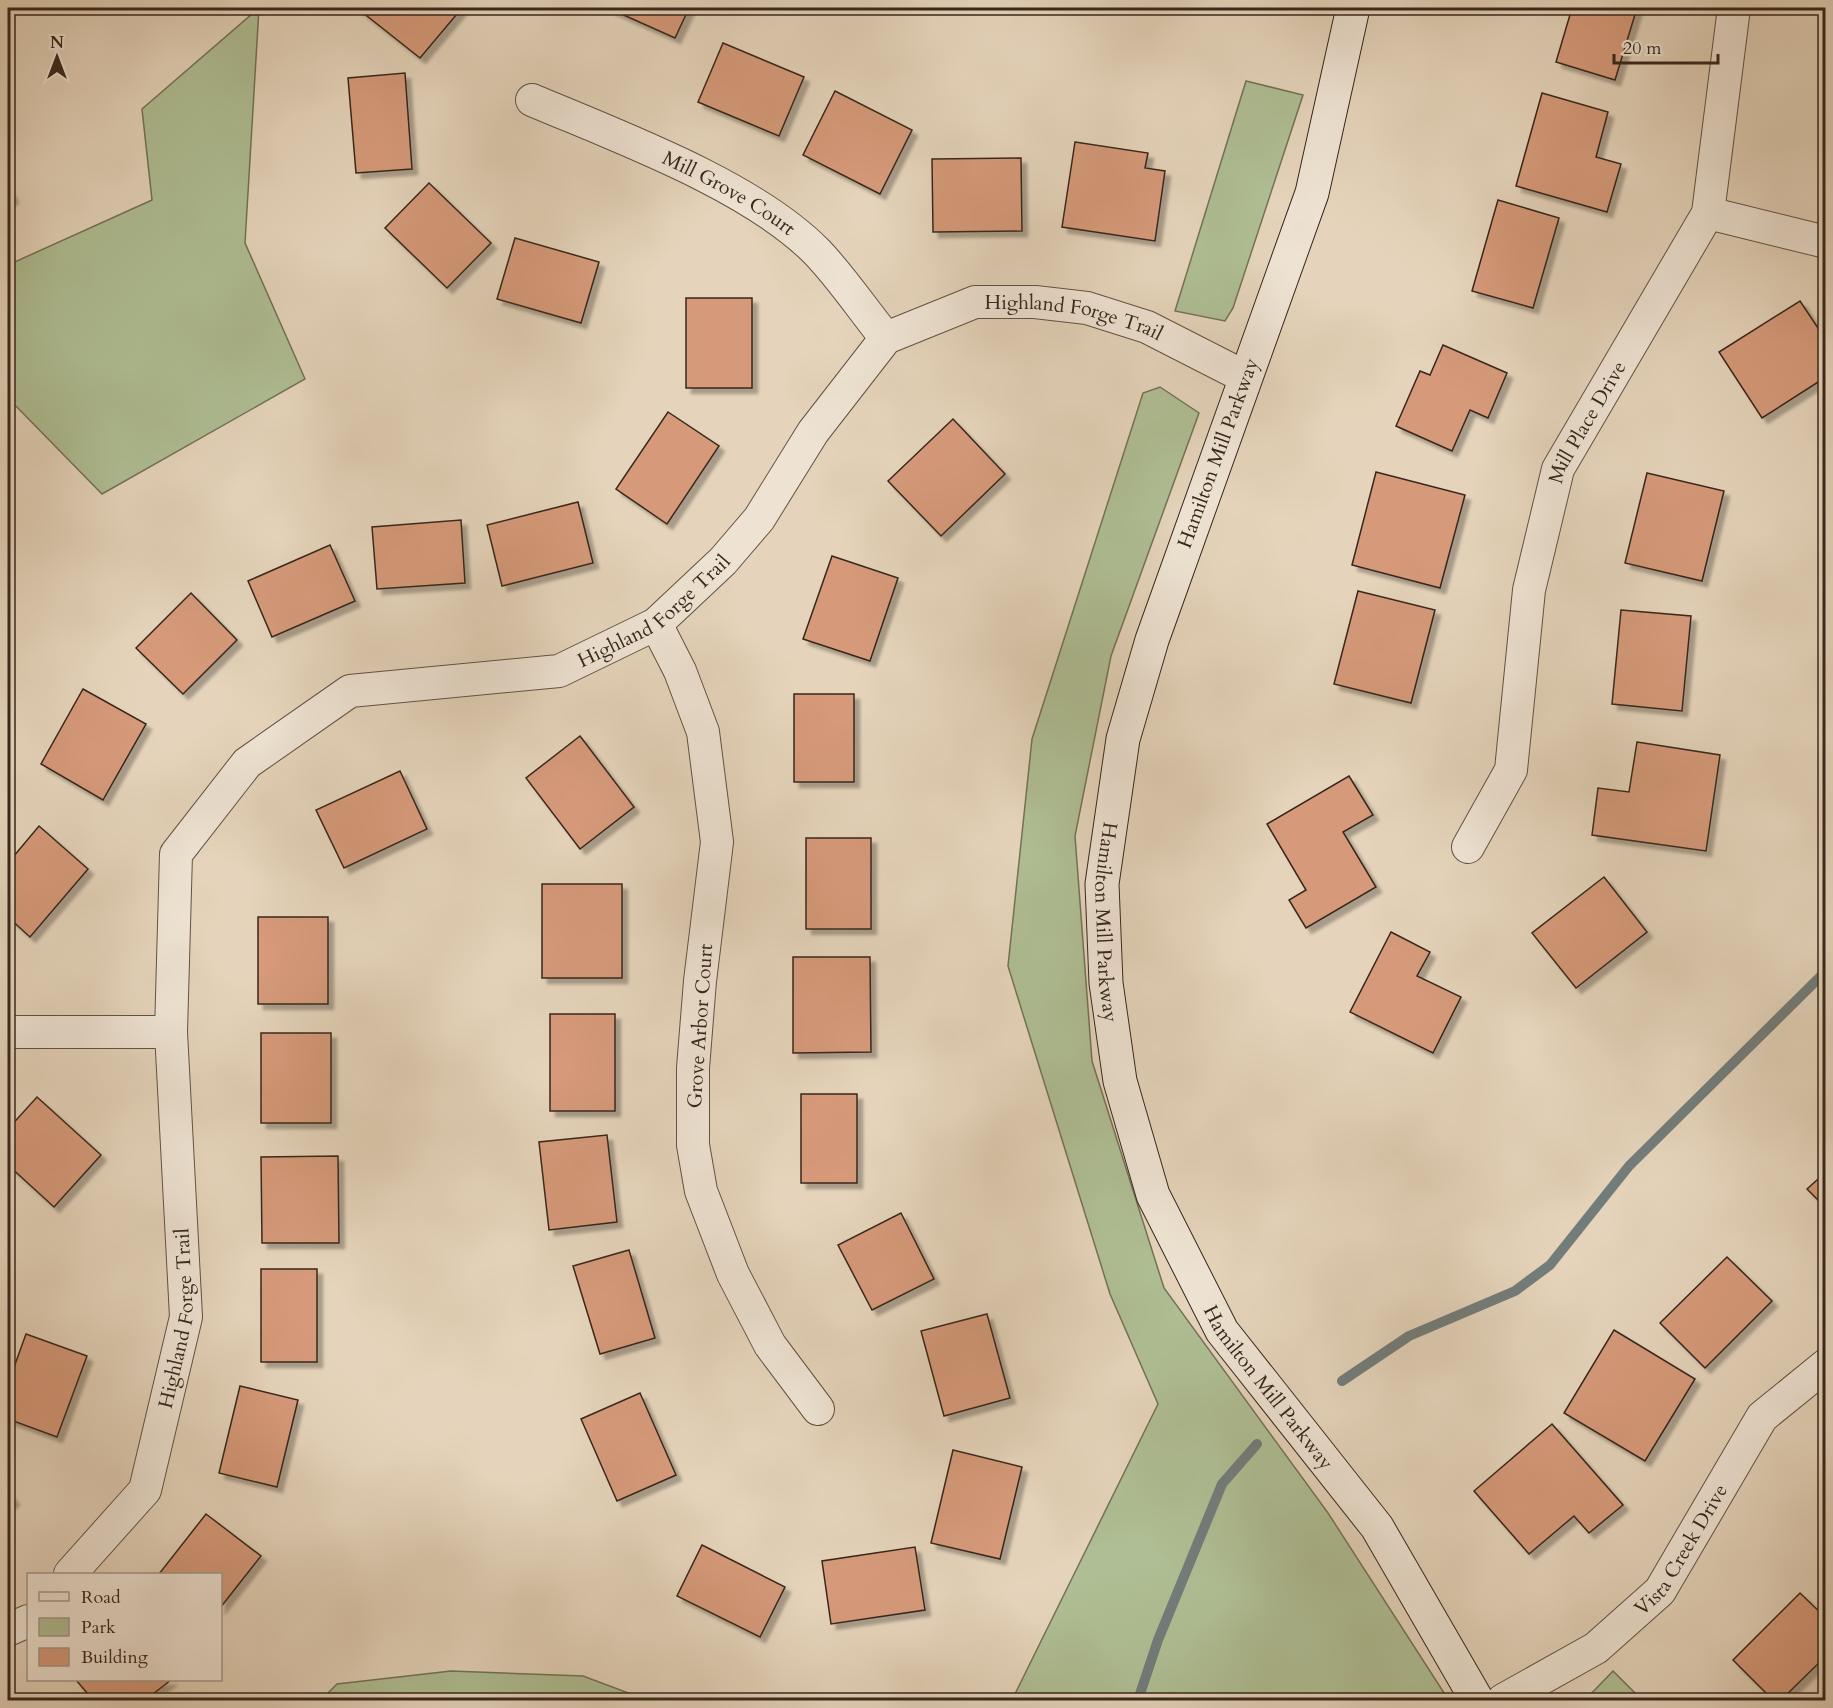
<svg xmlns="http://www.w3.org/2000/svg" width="1833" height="1708" viewBox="0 0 1833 1708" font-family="Cardo,serif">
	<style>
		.green { fill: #afbe94; stroke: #737258; stroke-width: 1.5 }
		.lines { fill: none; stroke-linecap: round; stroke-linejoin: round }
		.stream { stroke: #727d7b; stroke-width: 10 }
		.building { fill: #d69a7a; stroke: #37271c; stroke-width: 1.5; filter: url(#shadow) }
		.street-casing { stroke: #625244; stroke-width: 34 }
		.secondary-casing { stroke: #37271c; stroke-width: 35 }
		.street { stroke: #eee3d3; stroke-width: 32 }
		.secondary { stroke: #eee3d3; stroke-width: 33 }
		.labels { text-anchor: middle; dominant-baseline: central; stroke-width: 4.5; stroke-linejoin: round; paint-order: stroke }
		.street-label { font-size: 20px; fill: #37271c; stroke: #eee3d3 }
	</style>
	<defs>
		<filter id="shadow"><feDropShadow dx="5.5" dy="5.5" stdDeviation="1.5" flood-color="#0004"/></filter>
	</defs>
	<rect width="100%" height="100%" fill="#e5d4bb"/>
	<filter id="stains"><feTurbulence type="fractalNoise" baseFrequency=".00333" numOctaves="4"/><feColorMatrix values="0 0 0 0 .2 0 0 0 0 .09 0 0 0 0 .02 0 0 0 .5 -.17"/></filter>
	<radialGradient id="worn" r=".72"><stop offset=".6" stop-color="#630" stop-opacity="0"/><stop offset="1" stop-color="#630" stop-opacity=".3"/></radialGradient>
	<g class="green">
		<path d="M259 8 245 243 305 379 102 494 8 398V265L152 200 142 109Z"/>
		<path d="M1246 81 1303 95 1233 308 1225 321 1175 311Z"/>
		<path d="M1160 387 1199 413 1111 656 1075 836 1092 1061 1164 1288 1328 1513 1448 1699 1442 1700H1012L1158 1404 1110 1294 1008 966 1032 739 1143 393Z"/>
		<path d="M451 1671 583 1676 647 1700H321L337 1684Z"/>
		<path d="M1613 1671 1642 1700H1585Z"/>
	</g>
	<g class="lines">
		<g class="stream">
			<path d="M1342 1381 1409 1336 1515 1291 1550 1265 1629 1166 1826 971"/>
			<path d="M1138 1700 1158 1640 1222 1484 1257 1444"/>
		</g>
	</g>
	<g class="building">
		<path d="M357 8H462L420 58Z"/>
		<path d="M608 8H689L675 38Z"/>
		<path d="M1572 8H1637L1615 80 1556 62Z"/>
		<path d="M723 43 804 77 779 136 698 102Z"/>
		<path d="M405 73 412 169 356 173 348 78Z"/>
		<path d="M835 91 912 130 880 194 803 155Z"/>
		<path d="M1542 93 1608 112 1596 157 1621 164 1607 212 1516 186Z"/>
		<path d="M1075 142 1148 153 1145 168 1165 171 1155 241 1062 227Z"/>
		<path d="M1021 158 1022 231 933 232 932 159Z"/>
		<path d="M429 183 491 243 447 288 385 228Z"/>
		<path d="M8 187 13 198 8 201Z"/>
		<path d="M1498 200 1559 218 1533 308 1472 291Z"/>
		<path d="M515 238 599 262 581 323 497 299Z"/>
		<rect x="686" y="298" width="66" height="90"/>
		<path d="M1800 301 1826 340V377L1762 418 1719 352Z"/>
		<path d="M1443 345 1507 373 1488 418 1470 410 1452 451 1396 426 1420 371 1430 375Z"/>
		<path d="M668 412 719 446 667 524 616 489Z"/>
		<path d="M953 419 1005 474 941 536 888 481Z"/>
		<path d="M1376 472 1465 495 1440 588 1352 565Z"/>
		<path d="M1647 473 1724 491 1702 581 1625 563Z"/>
		<path d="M578 502 593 563 502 586 487 525Z"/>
		<path d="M461 520 465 583 377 589 372 527Z"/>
		<path d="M330 545 355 601 272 637 248 581Z"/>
		<path d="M832 556 898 578 870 661 803 639Z"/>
		<path d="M1358 591 1435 610 1411 703 1334 684Z"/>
		<path d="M191 593 237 640 183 694 136 648Z"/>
		<path d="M1621 610 1691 616 1682 711 1612 704Z"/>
		<path d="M83 689 146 724 103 800 41 764Z"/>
		<rect x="794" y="694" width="60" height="88"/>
		<path d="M580 736 634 807 580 849 526 778Z"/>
		<path d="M1637 742 1720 755 1706 851 1592 835 1598 788 1629 792Z"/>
		<path d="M400 771 427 829 344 868 316 810Z"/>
		<path d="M1349 776 1373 815 1343 832 1376 887 1306 928 1289 900 1306 890 1267 824Z"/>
		<path d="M39 826 88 869 30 937 8 917V863Z"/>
		<rect x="806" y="838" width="65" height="91"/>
		<path d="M1604 877 1647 932 1576 988 1532 933Z"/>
		<rect x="542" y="884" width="80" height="94"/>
		<rect x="258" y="917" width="70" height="87"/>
		<path d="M1391 932 1430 952 1417 976 1461 997 1433 1053 1350 1012Z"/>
		<path d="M793 957H870L871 1052 793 1053Z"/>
		<rect x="550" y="1014" width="65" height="97"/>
		<rect x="261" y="1033" width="70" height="90"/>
		<rect x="801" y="1094" width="56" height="89"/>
		<path d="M37 1097 101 1155 54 1207 8 1165V1129Z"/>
		<path d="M607 1135 617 1222 549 1230 539 1142Z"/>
		<path d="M338 1156 339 1243H262L261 1157Z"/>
		<path d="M1826 1172V1208L1807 1189Z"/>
		<path d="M901 1213 934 1279 872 1310 838 1245Z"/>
		<path d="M629 1250 655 1338 600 1354 573 1266Z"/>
		<path d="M1727 1257 1772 1301 1705 1368 1660 1323Z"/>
		<rect x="261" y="1269" width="56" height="93"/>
		<path d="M987 1314 1010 1398 944 1416 921 1331Z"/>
		<path d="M1614 1330 1695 1379 1645 1461 1564 1413Z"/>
		<path d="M26 1334 87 1356 57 1437 8 1419V1384Z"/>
		<path d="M240 1386 298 1400 277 1487 219 1473Z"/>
		<path d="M640 1393 676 1475 617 1501 581 1419Z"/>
		<path d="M1552 1424 1623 1505 1589 1533 1574 1516 1529 1554 1474 1491Z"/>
		<path d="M953 1450 1022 1467 1000 1559 931 1543Z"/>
		<path d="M8 1492 14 1500 8 1505Z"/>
		<path d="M206 1514 261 1556 220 1608V1574H159Z"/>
		<path d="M702 1545 785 1587 760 1637 677 1596Z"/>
		<path d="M915 1547 925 1610 831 1624 822 1561Z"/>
		<path d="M1800 1593 1826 1618V1656L1781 1700H1773L1733 1660Z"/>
		<path d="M76 1680H171L145 1700H93Z"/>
	</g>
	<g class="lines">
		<defs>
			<g id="street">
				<path id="s1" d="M532 100C619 137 751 185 817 252 842 278 863 310 886 338"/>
				<path d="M1708 213 1826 242"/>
				<path d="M656 624 680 671 703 732 717 842 700 981 693 1068V1145L701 1191 733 1274 770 1345 818 1409"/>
				<path id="s2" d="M1468 847 1511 770 1529 590 1558 469 1708 213 1734 8"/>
				<path d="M8 1032H171"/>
				<path id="s3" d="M70 1574 145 1490 186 1317 171 1032 176 854 247 763 350 691 559 671 656 624 723 561 759 519 813 432 886 338 975 302H1035L1087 308 1147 327 1245 377"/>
				<path d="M8 1630 28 1621"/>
				<path id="s4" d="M1503 1700 1596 1648 1660 1591 1762 1417 1826 1365"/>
			</g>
			<g id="secondary">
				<path id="s5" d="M1353 8 1312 193 1152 640 1123 739 1102 884 1106 983 1120 1081 1153 1195 1222 1331 1377 1527 1477 1700"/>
			</g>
		</defs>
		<use href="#street" class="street-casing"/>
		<use href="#secondary" class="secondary-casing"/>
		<use href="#street" class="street"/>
		<use href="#secondary" class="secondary"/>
	</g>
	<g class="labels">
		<g class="street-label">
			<text stroke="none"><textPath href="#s1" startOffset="218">Mill Grove Court</textPath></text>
			<text stroke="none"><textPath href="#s3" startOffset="1878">Highland Forge Trail</textPath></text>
			<text stroke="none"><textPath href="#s2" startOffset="448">Mill Place Drive</textPath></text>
			<text transform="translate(1218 453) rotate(-70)">Hamilton Mill Parkway</text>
			<text stroke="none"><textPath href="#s3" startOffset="1318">Highland Forge Trail</textPath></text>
			<text stroke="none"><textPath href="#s5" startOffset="952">Hamilton Mill Parkway</textPath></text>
			<text transform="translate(700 1026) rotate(-86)">Grove Arbor Court</text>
			<text stroke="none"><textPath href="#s3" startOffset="288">Highland Forge Trail</textPath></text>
			<text stroke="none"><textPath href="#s5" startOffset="1456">Hamilton Mill Parkway</textPath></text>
			<text stroke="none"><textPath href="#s4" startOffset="238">Vista Creek Drive</textPath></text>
		</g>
	</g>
	<rect width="1833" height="1708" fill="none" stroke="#e5d4bb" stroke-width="30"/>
	<rect x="9" y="9" width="1815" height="1690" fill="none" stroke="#37271c" stroke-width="3"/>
	<rect x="15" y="15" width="1803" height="1678" fill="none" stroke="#37271c" stroke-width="1.5"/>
	<rect x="27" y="1573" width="195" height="108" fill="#eee3d3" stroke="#a5988a" stroke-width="1.5"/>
	<rect x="39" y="1592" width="30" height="9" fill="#eee3d3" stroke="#a5988a" stroke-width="1.5"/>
	<text x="81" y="1603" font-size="18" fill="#37271c">Road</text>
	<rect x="39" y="1618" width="30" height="18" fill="#afbe94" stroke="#a5988a" stroke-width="1.5"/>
	<text x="81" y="1633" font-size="18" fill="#37271c">Park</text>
	<rect x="39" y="1648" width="30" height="18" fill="#d69a7a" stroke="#a5988a" stroke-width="1.5"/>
	<text x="81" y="1663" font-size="18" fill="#37271c">Building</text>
	<g transform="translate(57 57)" stroke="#eee3d3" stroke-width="4.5" paint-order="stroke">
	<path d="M0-4.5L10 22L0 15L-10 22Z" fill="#37271c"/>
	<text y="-9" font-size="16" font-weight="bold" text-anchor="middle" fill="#37271c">N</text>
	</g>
	<path d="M1614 54v9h104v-9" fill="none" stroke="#37271c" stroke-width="3"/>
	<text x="1623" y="54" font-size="18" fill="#37271c" stroke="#eee3d3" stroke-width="4.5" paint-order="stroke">20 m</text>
	<rect width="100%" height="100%" filter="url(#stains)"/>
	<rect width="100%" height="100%" fill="url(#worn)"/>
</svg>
